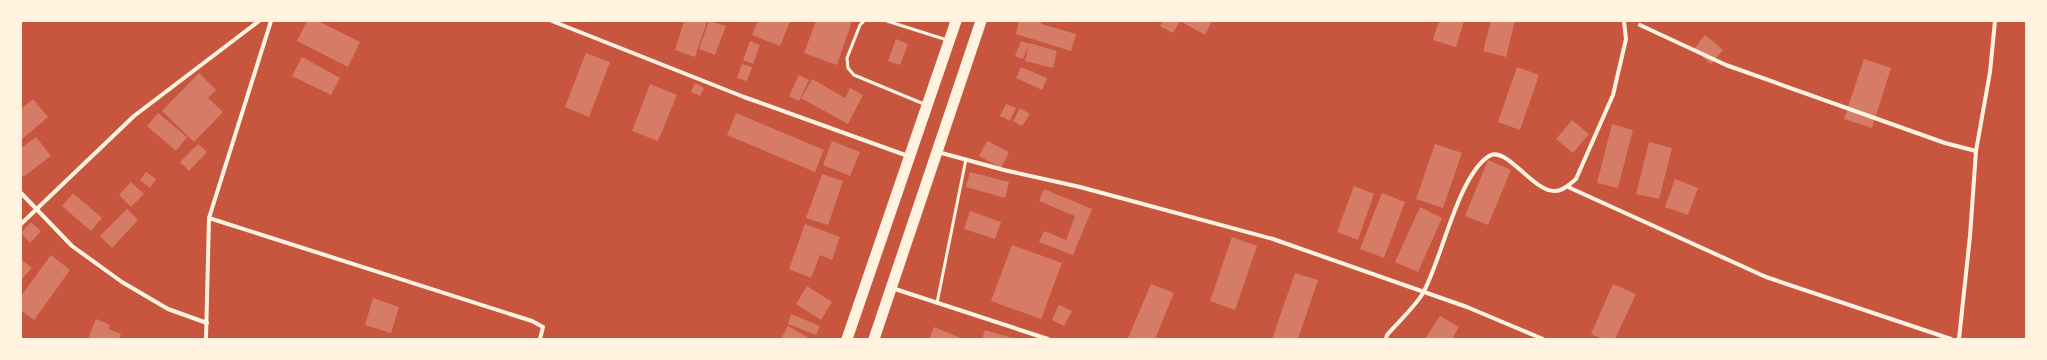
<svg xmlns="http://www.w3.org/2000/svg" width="2047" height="360" viewBox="0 0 2047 360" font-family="Lato,sans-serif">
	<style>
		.building { fill: #d67c66 }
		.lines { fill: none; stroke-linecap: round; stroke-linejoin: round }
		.service { stroke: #fff3e0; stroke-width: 3 }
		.minor { stroke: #fff3e0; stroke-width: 4 }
		.trunk { stroke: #fff3e0; stroke-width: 11 }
	</style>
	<rect width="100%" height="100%" fill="#c8553d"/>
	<g class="building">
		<path d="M307 21H318L360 42 348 67 297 41Z"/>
		<path d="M684 21H707L695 57 675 50Z"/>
		<path d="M709 21 726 26 715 55 699 49Z"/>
		<path d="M758 21H790L780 46 752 35Z"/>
		<path d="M816 21H852L837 65 804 53Z"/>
		<path d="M1019 21H1042L1041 24 1076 34 1071 51 1016 34Z"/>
		<path d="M1163 21H1180L1173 33 1160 26Z"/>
		<path d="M1180 21H1212L1205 35Z"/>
		<path d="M1439 21H1464L1456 47 1433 40Z"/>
		<path d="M1491 21H1515L1506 57 1483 51Z"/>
		<path d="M1705 35 1723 50 1711 64 1694 49Z"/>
		<path d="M896 39 908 44 900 65 888 61Z"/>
		<path d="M750 41 760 45 753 64 743 60Z"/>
		<path d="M1021 41 1029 44 1023 59 1015 56Z"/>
		<path d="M1029 43 1057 51 1053 68 1025 61Z"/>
		<path d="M586 53 610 62 589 117 565 107Z"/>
		<path d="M302 57 340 78 331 95 292 76Z"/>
		<path d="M1864 59 1891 68 1872 128 1844 119Z"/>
		<path d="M742 64 752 67 747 81 737 78Z"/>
		<path d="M1021 67 1047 78 1042 90 1016 78Z"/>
		<path d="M1517 67 1539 75 1520 130 1498 122Z"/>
		<path d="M199 73 216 90 208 98 223 112 194 142 162 111Z"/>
		<path d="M799 75 809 80 799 101 789 96Z"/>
		<path d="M812 79 845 98 850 88 863 95 848 124 801 98Z"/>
		<path d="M695 83 704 88 700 96 691 92Z"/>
		<path d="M650 84 677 95 658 141 632 131Z"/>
		<path d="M33 99 48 117 21 140V109Z"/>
		<path d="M1006 104 1016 108 1010 121 1000 116Z"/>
		<path d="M1020 108 1030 114 1022 126 1013 121Z"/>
		<path d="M158 113 187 137 176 151 147 126Z"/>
		<path d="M736 113 824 150 815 172 727 135Z"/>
		<path d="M1572 120 1589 134 1573 153 1556 139Z"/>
		<path d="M1612 124 1633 130 1618 188 1597 183Z"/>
		<path d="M36 137 51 156 23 177 21 174V148Z"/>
		<path d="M832 141 860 152 850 176 823 165Z"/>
		<path d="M987 141 1009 152 1001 168 979 156Z"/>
		<path d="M1649 142 1672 148 1659 199 1636 194Z"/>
		<path d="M198 144 207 152 189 171 180 162Z"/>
		<path d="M1435 144 1462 153 1443 208 1416 199Z"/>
		<path d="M1488 160 1511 170 1488 225 1465 216Z"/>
		<path d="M146 172 156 179 150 188 140 180Z"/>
		<path d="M970 172 1009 182 1005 198 966 187Z"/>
		<path d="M822 174 843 181 828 225 806 218Z"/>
		<path d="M1675 179 1698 188 1688 215 1665 207Z"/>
		<path d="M131 182 144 194 131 207 119 195Z"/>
		<path d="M1354 186 1374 194 1358 240 1337 232Z"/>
		<path d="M1044 189 1092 209 1073 255 1039 242 1044 231 1066 240 1075 216 1039 201Z"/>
		<path d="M73 193 102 218 91 231 62 206Z"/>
		<path d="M1382 193 1405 202 1384 258 1360 249Z"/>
		<path d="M1420 207 1442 218 1418 272 1395 262Z"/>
		<path d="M127 209 138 220 112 248 100 236Z"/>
		<path d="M970 211 1001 222 995 239 964 229Z"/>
		<path d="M31 222 41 231 30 243 21 233Z"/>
		<path d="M805 224 840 237 832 260 820 255 811 278 789 269Z"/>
		<path d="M1232 237 1257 246 1235 310 1210 301Z"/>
		<path d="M1012 245 1062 263 1041 319 991 301Z"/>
		<path d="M51 255 70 270 34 320 21 310V296Z"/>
		<path d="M21 259 32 268 21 280Z"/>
		<path d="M1295 273 1318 280 1298 339H1272Z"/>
		<path d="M1151 284 1174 293 1155 339H1130L1128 338Z"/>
		<path d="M1613 284 1636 294 1615 339H1602L1591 334Z"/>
		<path d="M807 286 832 302 821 320 796 304Z"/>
		<path d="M373 298 399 307 391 333 365 325Z"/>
		<path d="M1059 305 1072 311 1064 326 1052 320Z"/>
		<path d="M791 314 820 326 816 335 788 324Z"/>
		<path d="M1440 316 1459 327 1452 339H1425Z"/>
		<path d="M96 319 110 325 109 329 121 334 119 339H88Z"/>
		<path d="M788 326 811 339H781Z"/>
		<path d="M934 327 963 339H929Z"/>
		<path d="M985 330 1016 339H982Z"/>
	</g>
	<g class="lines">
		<g class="service">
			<path d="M864 21 860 25 847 58 848 68 854 75 924 104"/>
			<path d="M887 21 947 40"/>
			<path d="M937 303 966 159"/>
		</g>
		<g class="minor">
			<path d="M552 21 744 97 908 156"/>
			<path d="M1640 25 1726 65 1945 143 1976 151"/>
			<path d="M938 152 1004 170 1080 187 1273 239 1467 307 1543 339"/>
			<path d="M1568 187 1766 277 1951 339"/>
			<path d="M21 193 72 246 122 282 168 309 207 323"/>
			<path d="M209 218 532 321 543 327 540 339"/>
			<path d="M21 224 134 116 259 21"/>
			<path d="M892 288 1048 339"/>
			<path d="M206 339 209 218 271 21"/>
			<path d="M1386 339 1387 335C1397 323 1418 304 1424 291 1442 258 1458 176 1489 156 1506 145 1533 192 1555 191 1563 191 1570 184 1576 179L1613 95 1626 39 1624 21"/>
			<path d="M1959 339 1970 236 1976 151 1990 72 1995 21"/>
		</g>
		<g class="trunk">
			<path d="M847 339 956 21"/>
			<path d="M874 339 981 21"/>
		</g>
	</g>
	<rect width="2047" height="360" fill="none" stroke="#fff3e0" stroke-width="44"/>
</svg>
